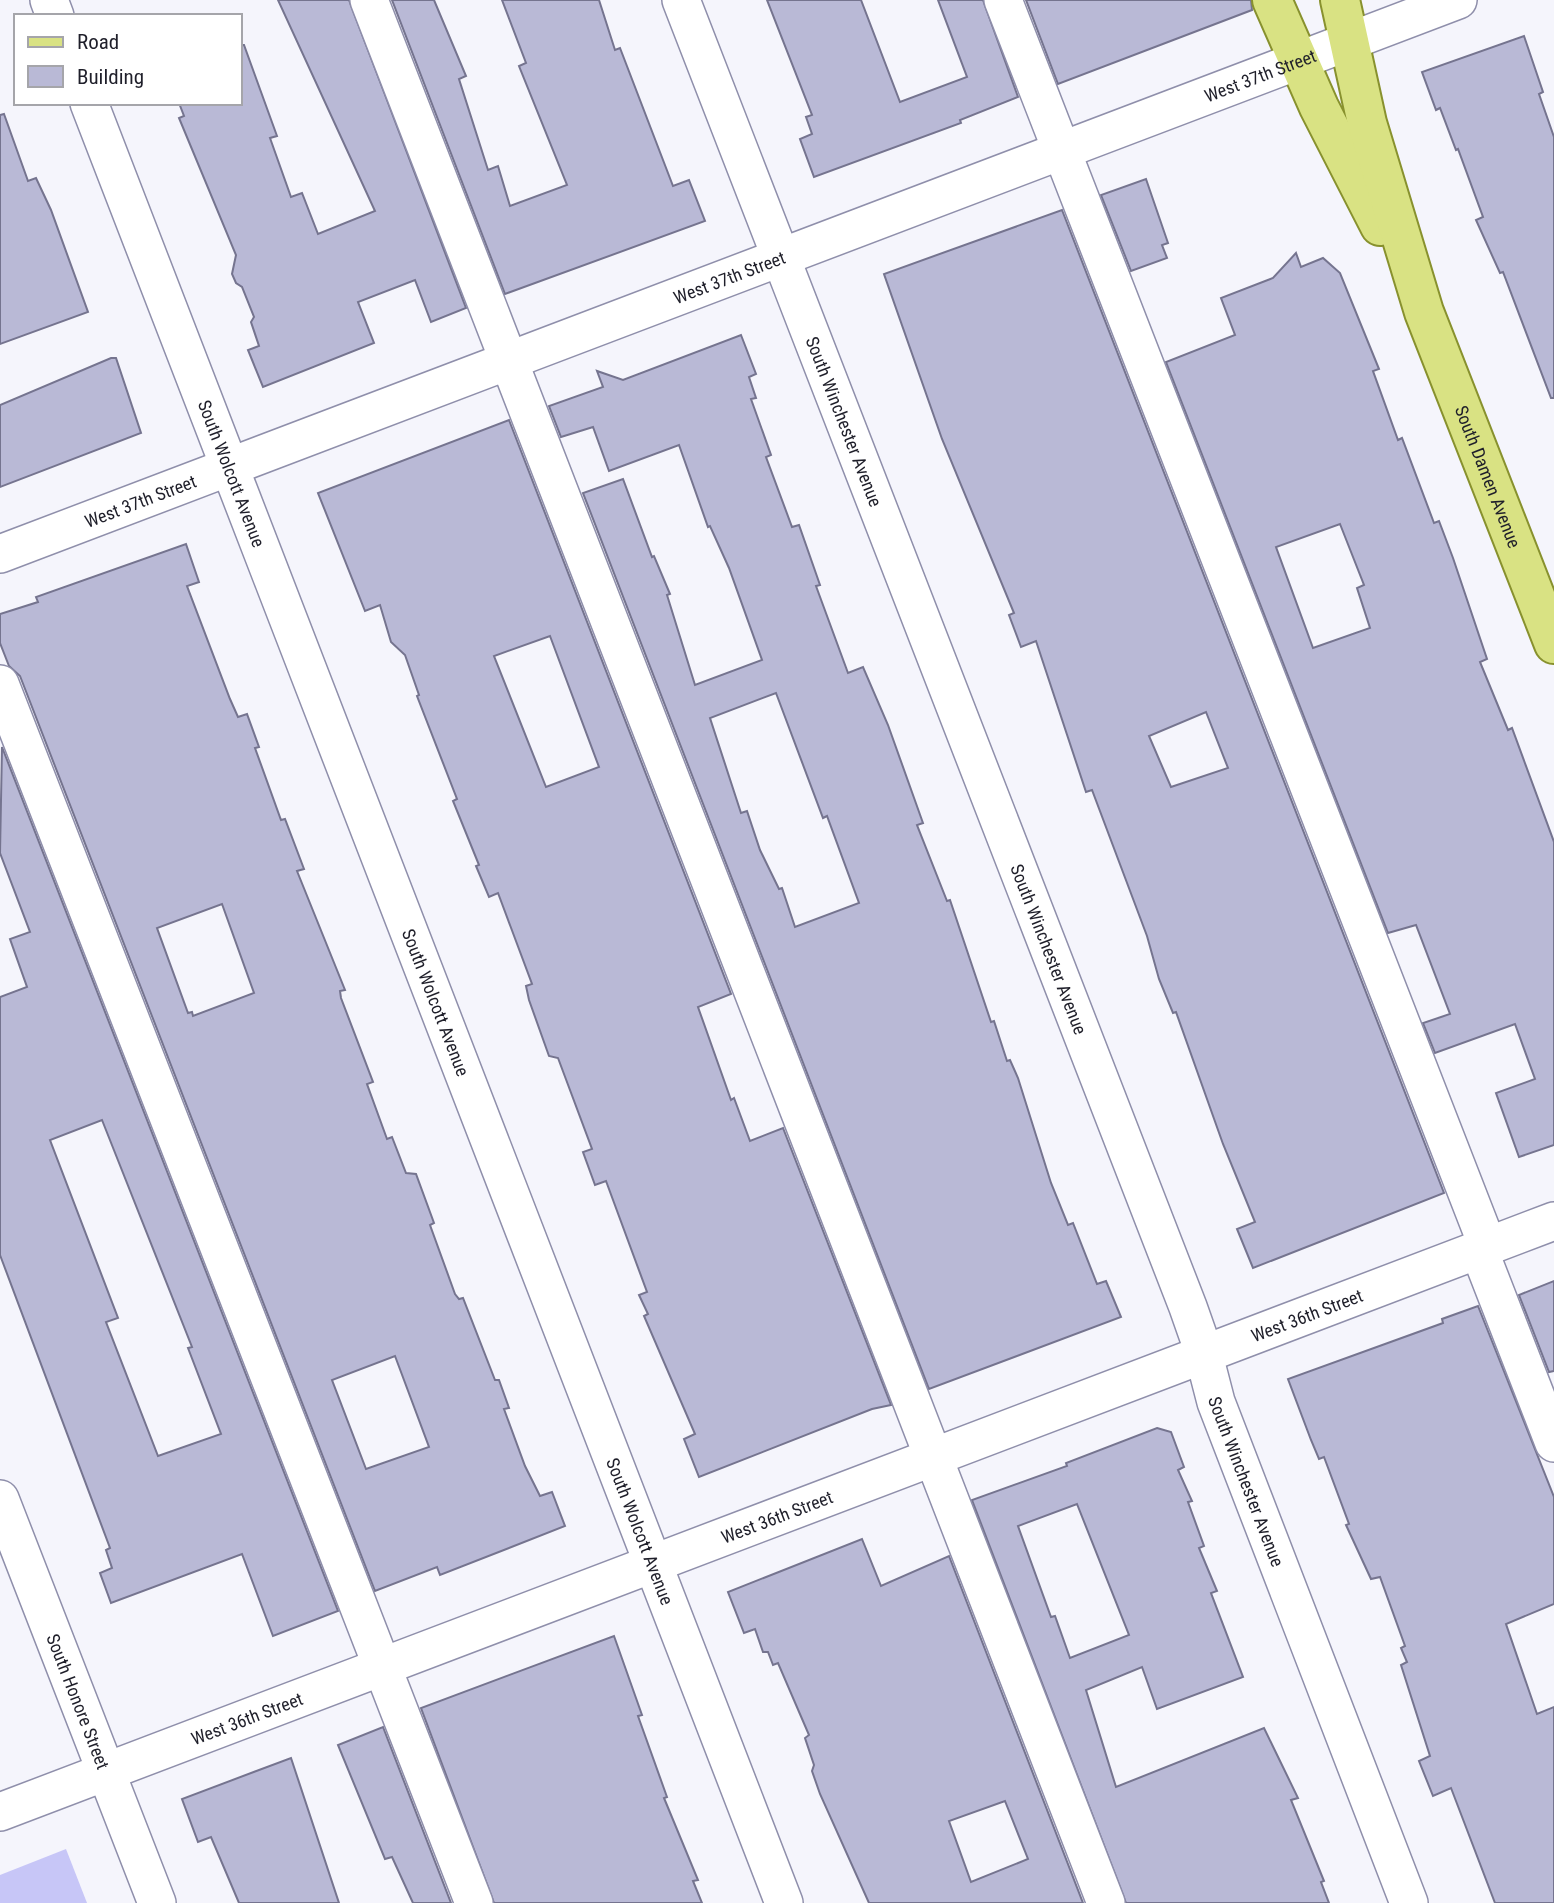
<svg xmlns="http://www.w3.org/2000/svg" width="1554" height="1903" viewBox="0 0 1554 1903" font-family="'Roboto Condensed',sans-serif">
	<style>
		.green { fill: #c7c6f7 }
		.building { fill: #b9b9d6; stroke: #75748f; stroke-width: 2; fill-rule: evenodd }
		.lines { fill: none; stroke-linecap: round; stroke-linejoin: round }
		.minor-casing { stroke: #8f8fab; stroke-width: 40 }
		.major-casing { stroke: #88912e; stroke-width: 42 }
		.minor { stroke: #fff; stroke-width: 37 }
		.major { stroke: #d9e283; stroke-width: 38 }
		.labels { text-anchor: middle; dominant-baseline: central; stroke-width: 5; stroke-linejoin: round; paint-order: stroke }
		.street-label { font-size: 18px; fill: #1f1f2a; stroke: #fff }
	</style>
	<rect width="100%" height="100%" fill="#f5f5fc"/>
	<path class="green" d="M66 1849 87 1903H0V1875Z"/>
	<g class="building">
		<path d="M278 0H349L466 308 431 322 415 280 358 302 374 343 263 387 248 350 259 346 251 322 254 317 242 287 236 283 232 274 236 255 179 118 184 116 179 103H240V45H244L277 136 270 138 291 197 302 193 318 234 375 211Z"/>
		<path d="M392 0H434L466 76 459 79 488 170 498 166 510 206 567 185 519 66 526 63 502 0H599L615 50 620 48 673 186 689 180 705 221 505 294Z"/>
		<path d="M767 0H861L900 102 967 77 938 0H983L1018 97 960 120 961 123 814 177 800 139 812 134 806 117 812 115Z"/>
		<path d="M1026 0H1251L1252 10 1058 84Z"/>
		<path d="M1524 36 1543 92 1539 94 1554 137V398H1551L1503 272 1500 273 1476 220 1483 217 1458 149 1456 150 1440 108 1436 110 1422 72Z"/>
		<path d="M4 114 28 181 36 178 51 210 88 312 0 344V115Z"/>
		<path d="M1146 179 1168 243 1162 245 1167 258 1131 271 1101 195Z"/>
		<path d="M1062 210 1444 1193 1253 1268 1237 1229 1255 1222 1223 1144 1176 1012 1173 1013 1159 979 1147 936 1092 790 1086 792 1036 641 1021 647 1009 615 1014 613 942 439 884 274ZM1206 712 1228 768 1171 787 1149 736Z"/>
		<path d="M1296 253 1301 267 1323 258 1340 273 1379 369 1373 371 1398 440 1402 438 1434 523 1439 521 1453 558 1487 659 1480 662 1508 730 1512 728 1554 842V1145L1519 1157 1496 1093 1535 1079 1515 1024 1435 1053 1423 1023 1450 1014 1416 925 1388 933 1166 362 1235 335 1221 298 1273 278ZM1340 524 1364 585 1357 588 1370 628 1313 648 1276 547Z"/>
		<path d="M741 335 756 374 749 377 756 398 751 399 771 455 766 457 792 527 799 525 820 585 816 586 848 673 863 667 888 725 923 823 917 825 947 901 950 900 991 1022 994 1021 1007 1061 1010 1060 1018 1078 1051 1183 1068 1225 1073 1223 1097 1284 1106 1281 1121 1317 929 1389 583 493 623 479 652 557 654 556 670 594 667 595 695 685 762 660 729 568 710 526 708 527 679 445 609 471 593 427 561 437 549 406 603 387 597 371 623 380ZM776 693 823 818 827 816 859 903 795 927 782 888 779 889 760 850 747 811 741 813 710 718Z"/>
		<path d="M111 358H116L141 433 0 487V405Z"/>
		<path d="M509 420 731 994 698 1007 731 1100 734 1098 750 1141 783 1128 891 1405 872 1409 699 1477 684 1439 695 1434 644 1316 648 1314 639 1295 647 1292 606 1181 595 1185 583 1152 592 1149 558 1058 549 1056 529 1000 526 986 532 984 498 893 489 897 476 866 479 865 453 801 457 799 417 696 419 695 405 655 391 642 380 605 365 611 318 493ZM550 636 599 767 546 787 494 656Z"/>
		<path d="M186 544 199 582 187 586 230 699 238 717 247 714 259 747 255 748 281 820 285 819 304 869 297 871 345 990 340 991 341 998 373 1082 367 1084 387 1139 392 1137 406 1173 416 1174 434 1223 430 1225 455 1294 459 1299 463 1298 495 1380H499L509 1408 504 1409 525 1466 540 1496 552 1492 565 1526 440 1575 437 1567 375 1591 20 676 9 666 0 643V614L38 602 36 597ZM222 904 254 993 193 1016 192 1012 188 1013 157 928ZM395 1356 429 1447 366 1469 332 1380Z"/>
		<path d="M2 747 338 1611 273 1636 242 1554 111 1603 100 1573 112 1568 106 1550 110 1548 0 1255V997L27 987 10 939 30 932 0 853ZM102 1120 192 1347 188 1348 221 1434 158 1456 106 1322 118 1318 50 1140Z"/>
		<path d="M1554 1281V1371L1549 1372 1519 1295Z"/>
		<path d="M1478 1306 1554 1497V1604L1506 1624 1537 1714 1554 1707V1903H1495L1451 1788 1433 1796 1419 1761 1430 1756 1401 1665 1407 1662 1401 1648 1405 1646 1380 1577 1371 1579 1346 1525 1349 1524 1324 1457 1319 1459 1311 1440 1288 1379 1443 1323 1442 1319Z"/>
		<path d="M1157 1428 1171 1432 1184 1467 1178 1470 1192 1501 1188 1502 1204 1546 1199 1548 1217 1591 1211 1593 1243 1677 1157 1709 1142 1667 1086 1690 1116 1787 1264 1728 1298 1798 1291 1800 1324 1881 1321 1882 1329 1903H1126L972 1500 1067 1466 1066 1463ZM1077 1504 1129 1635 1070 1658 1055 1616 1051 1617 1018 1526Z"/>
		<path d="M862 1539 881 1586 949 1556 1083 1903H869L820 1794 812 1771 814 1765 805 1738 809 1735 778 1663 773 1665 768 1652H763L755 1629 744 1633 728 1592ZM1005 1801 1028 1859 971 1882 949 1821Z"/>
		<path d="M614 1636 642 1715 638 1716 667 1797 664 1798 698 1880 693 1881 702 1903H494L421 1708Z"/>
		<path d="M383 1727 451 1903H413L392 1857 385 1859 338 1745Z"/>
		<path d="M291 1758 339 1903H239L211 1837 198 1842 182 1799Z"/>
	</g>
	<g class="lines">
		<defs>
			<g id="minor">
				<path d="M49 0 55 16"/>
				<path d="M369 0 1106 1903"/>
				<path id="s1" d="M681 0 1188 1307 1201 1344 1216 1402 1409 1903"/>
				<path d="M1003 0 1488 1247"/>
				<path id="s2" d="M89 103 784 1903"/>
				<path id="s3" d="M0 554 1458 0"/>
				<path d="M0 684 474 1903"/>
				<path d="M1479 1250 1554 1443"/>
				<path id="s4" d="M0 1499 157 1903"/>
				<path id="s5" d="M0 1812 1554 1221"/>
			</g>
			<g id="major">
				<path d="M1272 0 1319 107 1380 226"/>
				<path id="s6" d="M1340 0 1367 123 1424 312 1554 644"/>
			</g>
		</defs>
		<use href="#minor" class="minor-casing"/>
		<use href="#major" class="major-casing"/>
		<use href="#minor" class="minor"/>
		<use href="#major" class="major"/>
	</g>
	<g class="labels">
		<g class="street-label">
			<text stroke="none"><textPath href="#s3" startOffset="1348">West 37th Street</textPath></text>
			<text stroke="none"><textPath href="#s3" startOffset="780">West 37th Street</textPath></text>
			<text stroke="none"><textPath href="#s1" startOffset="452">South Winchester Avenue</textPath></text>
			<text stroke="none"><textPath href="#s2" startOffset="397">South Wolcott Avenue</textPath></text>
			<text stroke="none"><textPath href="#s6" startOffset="500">South Damen Avenue</textPath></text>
			<text stroke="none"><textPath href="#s3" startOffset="150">West 37th Street</textPath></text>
			<text stroke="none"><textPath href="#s1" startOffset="1018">South Winchester Avenue</textPath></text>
			<text stroke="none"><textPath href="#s2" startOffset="964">South Wolcott Avenue</textPath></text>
			<text stroke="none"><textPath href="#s5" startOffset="1398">West 36th Street</textPath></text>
			<text stroke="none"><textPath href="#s1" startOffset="1586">South Winchester Avenue</textPath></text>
			<text stroke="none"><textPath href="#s5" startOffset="831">West 36th Street</textPath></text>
			<text stroke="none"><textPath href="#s2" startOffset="1531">South Wolcott Avenue</textPath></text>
			<text stroke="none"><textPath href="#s4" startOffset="217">South Honore Street</textPath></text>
			<text stroke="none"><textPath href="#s5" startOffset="264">West 36th Street</textPath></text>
		</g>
	</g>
	<rect x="14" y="14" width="228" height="91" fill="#ffffff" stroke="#a5a5aa" stroke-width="2"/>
	<rect x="28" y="37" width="35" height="10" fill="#d9e283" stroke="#a5a5aa" stroke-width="2"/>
	<text x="77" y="49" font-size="21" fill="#1f1f2a">Road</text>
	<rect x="28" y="66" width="35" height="21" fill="#b9b9d6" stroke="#a5a5aa" stroke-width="2"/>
	<text x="77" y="84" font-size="21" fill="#1f1f2a">Building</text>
</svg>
